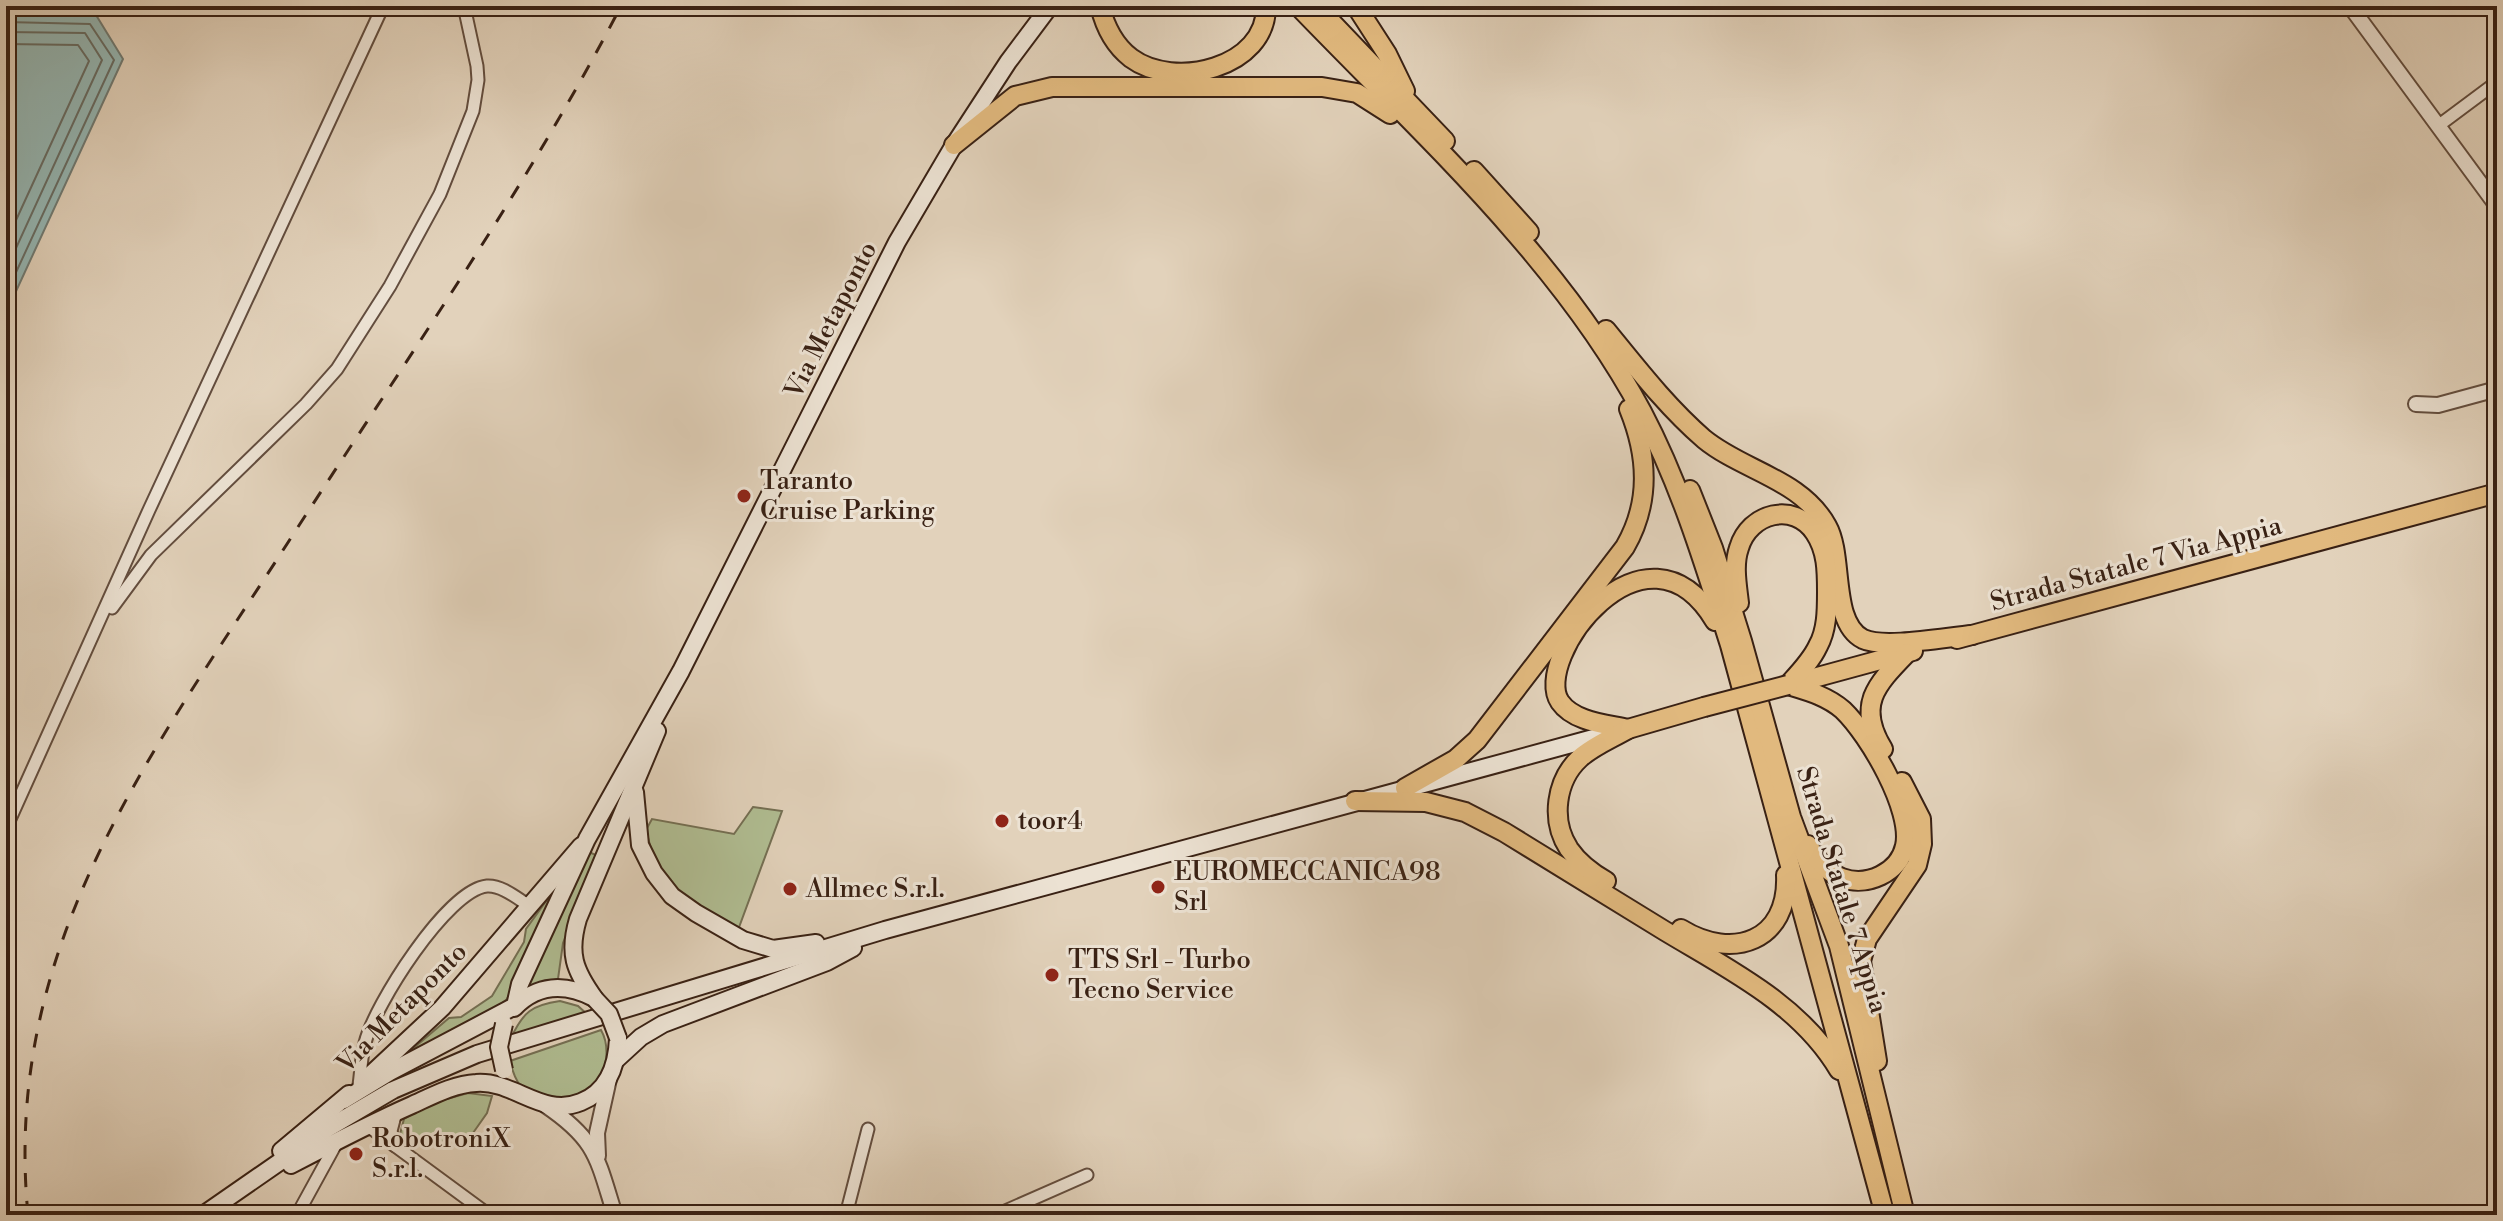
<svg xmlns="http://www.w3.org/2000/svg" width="2503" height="1221" viewBox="0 0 2503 1221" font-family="'Libre Bodoni',serif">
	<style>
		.green { fill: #b0bd92; stroke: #746f53; stroke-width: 2 }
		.water { fill: #95b7b4; stroke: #707b74; stroke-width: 2 }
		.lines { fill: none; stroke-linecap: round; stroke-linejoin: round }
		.shore { stroke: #676c64; stroke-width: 2 }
		.minor-casing { stroke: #634d3e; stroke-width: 15 }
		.tertiary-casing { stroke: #634d3e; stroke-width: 18 }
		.secondary-casing { stroke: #392114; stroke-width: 20 }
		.primary-casing { stroke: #392114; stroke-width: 22 }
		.trunk-casing { stroke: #392114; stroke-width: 22 }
		.minor { stroke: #ece2d3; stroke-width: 11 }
		.tertiary { stroke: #ece2d3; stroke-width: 14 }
		.secondary { stroke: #ece2d3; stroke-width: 16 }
		.primary { stroke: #e1b97e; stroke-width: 18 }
		.trunk { stroke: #e1b97e; stroke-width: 18 }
		.rail { stroke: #392114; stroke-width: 3; stroke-dasharray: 14 14; stroke-linecap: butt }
		.secondary-bridge-casing { stroke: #392114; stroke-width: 20; stroke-linecap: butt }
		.primary-bridge-casing { stroke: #392114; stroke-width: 22; stroke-linecap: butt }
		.secondary-bridge { stroke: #ece2d3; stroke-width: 16 }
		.primary-bridge { stroke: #e1b97e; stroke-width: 18 }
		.poi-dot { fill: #8f2418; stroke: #ece2d3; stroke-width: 3 }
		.labels { text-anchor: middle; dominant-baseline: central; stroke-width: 6; stroke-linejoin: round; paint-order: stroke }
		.street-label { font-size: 26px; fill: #392114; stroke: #ece2d3 }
		.poi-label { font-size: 26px; fill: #392114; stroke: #ece2d3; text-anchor: start }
	</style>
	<rect width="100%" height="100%" fill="#e2d2bb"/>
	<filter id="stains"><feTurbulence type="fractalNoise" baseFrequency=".0025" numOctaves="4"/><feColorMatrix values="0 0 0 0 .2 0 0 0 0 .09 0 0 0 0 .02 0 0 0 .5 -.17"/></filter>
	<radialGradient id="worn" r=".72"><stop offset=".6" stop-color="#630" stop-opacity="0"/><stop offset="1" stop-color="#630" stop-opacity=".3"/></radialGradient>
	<g class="green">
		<path d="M753 807 782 811 738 930 675 890 655 864 646 830 652 819 734 834Z"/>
		<path d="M589 852 598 856 563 943 558 979 526 987Z"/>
		<path d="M563 878 507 999 491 1013 396 1063 449 1018 461 1017 492 996 524 942 526 929Z"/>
		<path d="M560 1001 578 1006 587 1014 511 1038C523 1012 532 1005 560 1001Z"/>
		<path d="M601 1030C616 1056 599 1102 565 1102 559 1101 552 1099 546 1097 522 1092 516 1086 510 1061Z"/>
		<path d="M468 1093 492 1096 487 1113 473 1133 434 1144 407 1142 400 1134 404 1119 429 1104Z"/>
	</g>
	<path class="water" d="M6 14 96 15 123 59 6 313Z"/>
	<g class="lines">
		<g class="shore">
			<path d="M6 22 90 24 114 60 6 294"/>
			<path d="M6 32 85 33 102 60 6 270"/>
			<path d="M6 44 78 45 89 61 6 242"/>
		</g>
		<defs>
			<g id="minor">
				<path d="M2438 126 2497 82"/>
				<path d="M112 608 151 555 306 404 337 369 390 286 440 194 473 111 478 80 477 66 464 6"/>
				<path d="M6 828 149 510 383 6"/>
				<path d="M359 1085C361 1072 361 1056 365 1043 374 1006 447 890 487 886 502 885 518 899 531 907"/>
				<path d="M368 1126 489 1215"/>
				<path d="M395 1146 391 1131 396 1112"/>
				<path d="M297 1215 337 1142"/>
				<path d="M846 1215 868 1129"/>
				<path d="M996 1215 1087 1175"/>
			</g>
			<g id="tertiary">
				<path d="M2350 6 2497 206"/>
				<path d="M2416 404 2438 405 2497 389"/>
				<path d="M545 1105C597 1140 597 1158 615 1215"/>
				<path d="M598 1156 597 1133 609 1079"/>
			</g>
			<g id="secondary">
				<path d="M635 792 640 845 654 873 672 896 696 913 743 940 773 949 816 943"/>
				<path d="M595 999C574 970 568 953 578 919L657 731"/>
				<path d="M514 1008C537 984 565 983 594 998"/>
				<path d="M617 1059 641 1037 663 1024 827 962 853 948"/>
				<path d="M369 1076 442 1008 581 846"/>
				<path d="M344 1100 390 1072 515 1006 520 984 587 839 681 671 897 242 954 145 1008 62 1050 6"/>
				<path d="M281 1151 349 1094"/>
				<path d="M291 1165C331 1144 371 1123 412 1105 432 1096 454 1084 476 1083 514 1080 542 1118 581 1102 609 1091 617 1065 618 1038"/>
				<path d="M203 1215 330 1127 393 1090 477 1054 885 930 1612 733"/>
			</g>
			<g id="primary">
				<path d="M1957 639 2497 493"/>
				<path d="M1788 685 1913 651"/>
				<path d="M1628 729 1704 707"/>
			</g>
			<g id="trunk">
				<path d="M1100 6C1105 27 1114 45 1131 58 1174 90 1267 68 1266 6"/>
				<path d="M1298 6C1418 131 1560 258 1642 412 1681 486 1705 566 1730 645L1885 1215"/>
				<path d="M1316 6 1445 141"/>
				<path d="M1356 6 1387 54 1405 91"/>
				<path d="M954 145 1015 96 1052 87H1322L1357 93 1390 114"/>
				<path d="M1474 171 1529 232"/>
				<path d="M1606 330C1637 368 1667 407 1704 439 1743 471 1801 479 1827 526 1844 556 1830 622 1863 639 1884 649 1947 637 1972 635"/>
				<path d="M1690 490 1713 548 1742 641 1791 817 1839 946 1905 1215"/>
				<path d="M1739 603C1737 585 1733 565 1739 548 1749 513 1794 501 1815 533 1827 551 1827 571 1827 592 1827 610 1827 630 1818 646 1811 661 1799 673 1788 685 1808 691 1827 696 1843 710 1869 735 1913 810 1905 846 1899 873 1867 887 1842 878 1826 872 1816 859 1808 845"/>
				<path d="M1628 729C1606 724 1574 722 1560 702 1531 660 1645 505 1715 621"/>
				<path d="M1883 749C1856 705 1876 685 1907 653"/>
				<path d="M1405 788 1456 759 1477 740 1625 547C1651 502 1648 456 1629 409"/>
				<path d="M1355 801 1426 802 1465 812 1504 832C1558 865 1612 898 1665 931 1728 969 1800 1004 1839 1070"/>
				<path d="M1606 881C1592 873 1578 862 1569 849 1550 820 1556 780 1580 758 1593 746 1613 738 1628 729"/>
				<path d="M1681 929C1733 961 1789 941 1786 875"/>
				<path d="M1877 1061 1861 961 1867 939 1917 865 1922 844 1921 819 1902 782"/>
			</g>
		</defs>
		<use href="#minor" class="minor-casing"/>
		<use href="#tertiary" class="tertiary-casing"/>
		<use href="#secondary" class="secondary-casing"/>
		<use href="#primary" class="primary-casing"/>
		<use href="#trunk" class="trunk-casing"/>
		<use href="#minor" class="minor"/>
		<use href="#tertiary" class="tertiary"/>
		<use href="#secondary" class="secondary"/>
		<use href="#primary" class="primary"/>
		<use href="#trunk" class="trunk"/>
		<path class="rail" d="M28 1215C2 946 150 756 287 544 401 367 524 193 621 6"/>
		<defs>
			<g id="secondary-bridge">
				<path d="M595 999 609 1014 618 1038"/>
				<path d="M504 1070 499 1047 504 1024"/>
			</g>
			<path id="primary-bridge" d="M1704 707 1788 685"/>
		</defs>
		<use href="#secondary-bridge" class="secondary-bridge-casing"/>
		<use href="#primary-bridge" class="primary-bridge-casing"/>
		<use href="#secondary-bridge" class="secondary-bridge"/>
		<use href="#primary-bridge" class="primary-bridge"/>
	</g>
	<g class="poi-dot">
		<circle cx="744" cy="496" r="8"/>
		<circle cx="1002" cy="821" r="8"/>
		<circle cx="1158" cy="887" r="8"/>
		<circle cx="790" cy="889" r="8"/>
		<circle cx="1052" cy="975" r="8"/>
		<circle cx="356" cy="1154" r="8"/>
	</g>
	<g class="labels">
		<g class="street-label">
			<text transform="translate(831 320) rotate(-63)">Via Metaponto</text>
			<text transform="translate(2136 564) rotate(-15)">Strada Statale 7 Via Appia</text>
			<text transform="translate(1842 890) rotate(73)">Strada Statale 7 Appia</text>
			<text transform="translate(402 1008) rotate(-45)">Via Metaponto</text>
		</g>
		<g class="poi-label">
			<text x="760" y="481">Taranto<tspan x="760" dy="30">Cruise Parking</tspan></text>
			<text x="1018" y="821">toor4</text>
			<text x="1174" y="872">EUROMECCANICA98<tspan x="1174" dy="30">Srl</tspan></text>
			<text x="806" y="889">Allmec S.r.l.</text>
			<text x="1068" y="960">TTS Srl - Turbo<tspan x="1068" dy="30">Tecno Service</tspan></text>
			<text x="372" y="1139">RobotroniX<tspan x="372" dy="30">S.r.l.</tspan></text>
		</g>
	</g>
	<rect width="2503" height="1221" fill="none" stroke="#e2d2bb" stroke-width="32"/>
	<rect x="8" y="8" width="2487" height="1205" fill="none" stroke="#392114" stroke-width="4"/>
	<rect x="16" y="16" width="2471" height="1189" fill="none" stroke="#392114" stroke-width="2"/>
	<rect width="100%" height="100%" filter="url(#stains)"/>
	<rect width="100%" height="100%" fill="url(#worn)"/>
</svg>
